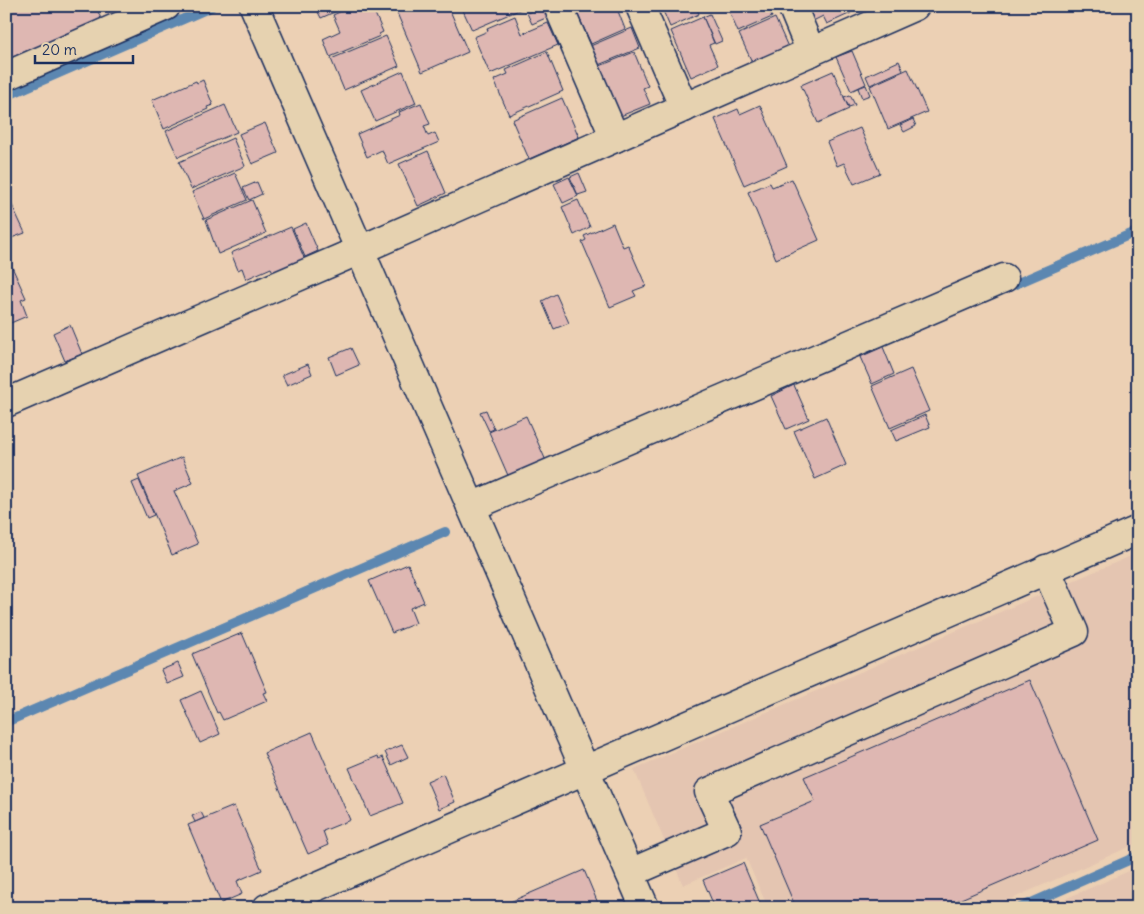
<svg xmlns="http://www.w3.org/2000/svg" width="1144" height="914" viewBox="0 0 1144 914" font-family="Delius,sans-serif">
	<style>
		.built { fill: #e4c5b1 }
		.lines { fill: none; stroke-linecap: round; stroke-linejoin: round }
		.stream { stroke: #5c87b1; stroke-width: 10 }
		.building { fill: #deb7b2; stroke: #1b2f5e }
		.minor-casing { stroke: #1b2f5e; stroke-width: 31 }
		.minor { stroke: #e6d2b0; stroke-width: 28 }
	</style>
	<rect width="100%" height="100%" fill="#ecd0b4"/>
	<filter id="ink" filterUnits="userSpaceOnUse"><feTurbulence type="fractalNoise" baseFrequency=".02" numOctaves="2"/><feDisplacementMap in="SourceGraphic" scale="10" xChannelSelector="R" yChannelSelector="G"/><feConvolveMatrix kernelMatrix="1 2 1 2 8 2 1 2 1" color-interpolation-filters="sRGB"/></filter>
	<g filter="url(#ink)">
		<g class="built">
			<path d="M1138 553V843L991 908H768L746 858 683 885 634 769Z"/>
			<path d="M1138 867V908H1044L1104 882Z"/>
		</g>
		<g class="lines">
			<g class="stream">
				<path d="M6 96 211 7"/>
				<path d="M1004 289 1138 231"/>
				<path d="M6 722 445 532"/>
				<path d="M1020 908 1138 856"/>
			</g>
		</g>
		<g class="building">
			<path d="M6 6H96L101 19 6 61Z"/>
			<path d="M315 6H348L321 18Z"/>
			<path d="M353 6H367L369 11 373 9 383 32 379 34 380 36 330 57 323 39 340 31 333 15Z"/>
			<path d="M394 6H448L468 52 422 72Z"/>
			<path d="M461 6H525L526 7 472 30Z"/>
			<path d="M543 6 548 17 532 24 527 13Z"/>
			<path d="M574 6H616L625 29 591 44Z"/>
			<path d="M661 6H696L699 14 670 27Z"/>
			<path d="M727 6H767L772 17 738 32Z"/>
			<path d="M804 6H848L851 13 827 24 823 16 811 22Z"/>
			<path d="M710 14 722 41 715 44 703 17Z"/>
			<path d="M515 16 522 34 548 23 558 45 490 74 474 37 488 31 487 28Z"/>
			<path d="M703 17 714 43 709 45 718 65 691 77 671 31Z"/>
			<path d="M775 18 788 47 752 62 739 34Z"/>
			<path d="M632 28 640 48 596 66 588 47Z"/>
			<path d="M386 36 399 66 344 90 331 59Z"/>
			<path d="M852 51 866 84 851 91 836 57Z"/>
			<path d="M547 52 563 91 509 115 494 80 508 74 506 70Z"/>
			<path d="M634 52 648 86 643 88 650 104 618 117 601 77 605 76 600 66Z"/>
			<path d="M899 61 903 70 870 85 866 76Z"/>
			<path d="M908 69 927 112 888 129 870 86Z"/>
			<path d="M403 71 416 103 375 121 361 90Z"/>
			<path d="M833 71 849 109 818 123 801 85Z"/>
			<path d="M203 80 213 105 207 107 208 109 164 129 152 100 196 81 197 83Z"/>
			<path d="M866 85 870 95 862 98 858 88Z"/>
			<path d="M850 95 855 105 849 107 844 97Z"/>
			<path d="M562 98 579 137 529 159 512 120Z"/>
			<path d="M421 103 430 124 424 126 428 136 435 133 439 142 388 164 382 150 367 157 357 134 400 115 399 112Z"/>
			<path d="M225 105 237 132 178 157 166 131Z"/>
			<path d="M760 105 787 166 744 185 715 119 738 109 740 114Z"/>
			<path d="M913 119 916 126 904 132 900 125Z"/>
			<path d="M265 123 278 153 252 164 239 134Z"/>
			<path d="M860 128 880 173 854 184 844 163 837 166 827 142Z"/>
			<path d="M233 138 245 166 191 189 179 162Z"/>
			<path d="M428 151 446 193 418 206 399 164Z"/>
			<path d="M235 173 247 200 204 219 192 192Z"/>
			<path d="M579 173 587 192 578 195 570 177Z"/>
			<path d="M569 177 578 196 563 203 554 184Z"/>
			<path d="M792 179 819 240 776 259 748 192 770 183 772 187Z"/>
			<path d="M257 182 262 194 249 200 243 188Z"/>
			<path d="M6 192 25 233 6 240Z"/>
			<path d="M252 200 266 233 218 254 206 220Z"/>
			<path d="M578 200 590 227 574 235 562 207Z"/>
			<path d="M306 223 318 251 305 257 293 229Z"/>
			<path d="M613 223 623 247 628 245 646 286 633 291 636 296 610 307 582 242 586 240 584 236Z"/>
			<path d="M291 227 305 260 274 274 271 268 246 279 242 268 238 270 231 253Z"/>
			<path d="M6 266 8 270 12 267 26 298 21 300 27 316 6 325Z"/>
			<path d="M556 294 569 323 554 329 542 301Z"/>
			<path d="M70 325 82 354 65 361 53 333Z"/>
			<path d="M883 347 894 374 872 384 860 357Z"/>
			<path d="M351 348 359 365 336 375 329 357Z"/>
			<path d="M308 364 312 374 287 385 282 375Z"/>
			<path d="M911 369 929 411 890 428 872 386Z"/>
			<path d="M794 385 809 419 786 429 771 396Z"/>
			<path d="M486 410 494 429 489 431 480 412Z"/>
			<path d="M925 415 930 427 896 441 891 430Z"/>
			<path d="M526 416 547 463 510 480 489 432Z"/>
			<path d="M826 417 846 465 815 479 794 431Z"/>
			<path d="M182 457 193 483 174 491 198 544 172 555 138 476Z"/>
			<path d="M139 480 154 515 147 518 132 483Z"/>
			<path d="M408 564 424 602 410 608 416 623 392 633 369 581Z"/>
			<path d="M242 633 267 692 263 693 267 701 223 720 219 712 217 713 192 654Z"/>
			<path d="M178 663 184 677 167 684 161 670Z"/>
			<path d="M1030 680 1098 840 940 908H796L760 824 815 801 804 777Z"/>
			<path d="M201 691 220 734 200 743 181 700Z"/>
			<path d="M312 732 350 820 323 831 328 845 308 854 264 753Z"/>
			<path d="M402 745 408 757 391 765 385 752Z"/>
			<path d="M378 756 379 759 383 757 403 803 370 816 349 768Z"/>
			<path d="M443 774 455 802 439 809 427 781Z"/>
			<path d="M234 806 262 870 237 881 242 894 221 903 188 825Z"/>
			<path d="M201 812 204 818 195 822 192 816Z"/>
			<path d="M743 863 762 908H715L703 880Z"/>
			<path d="M584 870 600 908H513L510 902Z"/>
		</g>
		<g class="lines">
			<defs>
				<g id="minor">
					<path d="M254 6 645 908"/>
					<path d="M558 6 615 138"/>
					<path d="M640 6 684 108"/>
					<path d="M792 6 811 52"/>
					<path d="M6 76 166 6"/>
					<path d="M6 403 360 250 915 6"/>
					<path d="M471 507 1004 278"/>
					<path d="M630 873 727 831 709 792 1074 632 1046 569"/>
					<path d="M267 908 1138 530"/>
				</g>
			</defs>
			<use href="#minor" class="minor-casing"/>
			<use href="#minor" class="minor"/>
		</g>
	</g>
	<rect width="1144" height="914" fill="none" stroke="#e6d2b0" stroke-width="25"/>
	<rect x="12" y="12" width="1119" height="889" fill="none" stroke="#1b2f5e" stroke-width="2" filter="url(#ink)"/>
	<path d="M35 55v8h98v-8" fill="none" stroke="#1b2f5e" stroke-width="2.5"/>
	<text x="42" y="55" font-size="15" fill="#1b2f5e" stroke="#e6d2b0" stroke-width="4" paint-order="stroke">20 m</text>
</svg>
